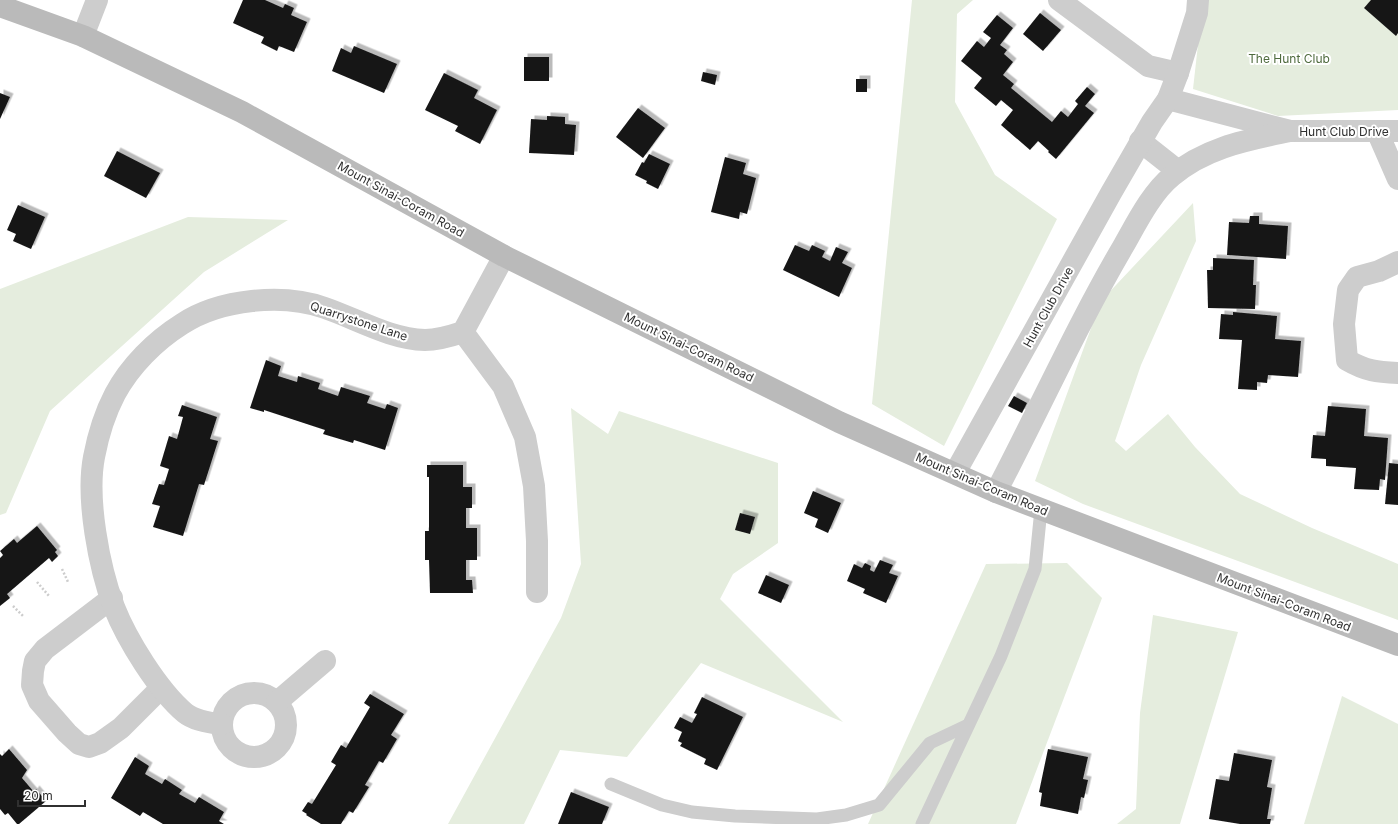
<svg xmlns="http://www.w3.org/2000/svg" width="1398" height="824" viewBox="0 0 1398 824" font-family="Inter,sans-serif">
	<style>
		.green { fill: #e5edde }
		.building { fill: #171717; filter: url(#shadow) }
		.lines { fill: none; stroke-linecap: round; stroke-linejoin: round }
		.path { stroke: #cdcdcd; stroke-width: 2.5; stroke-dasharray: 2 2; stroke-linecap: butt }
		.service { stroke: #cdcdcd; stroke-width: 13 }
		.minor { stroke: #cdcdcd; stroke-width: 22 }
		.secondary { stroke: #bababa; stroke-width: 22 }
		.labels { text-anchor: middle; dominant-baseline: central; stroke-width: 4; stroke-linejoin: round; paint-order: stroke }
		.park-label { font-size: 12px; fill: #4f6b3e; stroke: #fff }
		.street-label { font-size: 12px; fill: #303030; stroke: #fff }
	</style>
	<defs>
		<filter id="shadow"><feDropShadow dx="3.5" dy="-3.5" stdDeviation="0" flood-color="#0004"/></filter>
	</defs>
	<rect width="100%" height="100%" fill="#fff"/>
	<g class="green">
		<path d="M912 0H973L957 14 955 102 995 175 1057 219 944 446 872 404Z"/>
		<path d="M1203 0H1398V110L1278 116 1193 89Z"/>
		<path d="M1193 203 1196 241 1141 365 1115 441 1126 451 1168 414 1195 447 1240 494 1312 528 1398 564V620L1083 504 1035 481 1101 301Z"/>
		<path d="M188 217 288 220 204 272 50 411 6 513 0 515V289Z"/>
		<path d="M571 408 608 434 619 411 778 463V543L733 574 720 599 843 722 701 663 627 757 560 750 524 824H448L561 618 581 564Z"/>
		<path d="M1067 563 1102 598 1016 824H868L986 564Z"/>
		<path d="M1153 615 1238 632 1180 824H1117L1136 809 1140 713Z"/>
		<path d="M1342 696 1398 724V824H1304Z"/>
	</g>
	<g class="building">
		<path d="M243 0H265L283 8 285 4 294 8 291 15 307 22 294 52 279 46 277 51 261 43 264 37 233 23Z"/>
		<path d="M1371 0H1398V33L1396 36 1364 8Z"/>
		<path d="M1040 13 1061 30 1043 51 1023 34Z"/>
		<path d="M997 15 1013 28 1000 45 1007 50 1004 54 1013 62 1003 75 1014 84 1011 88 1052 122 1061 111 1068 117 1078 104 1075 101 1087 87 1095 94 1085 106 1094 113 1056 159 1048 152 1049 151 1038 141 1030 150 1001 125 1013 110 1001 100 996 106 974 88 982 78 961 61 977 41 984 47 991 38 983 32Z"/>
		<path d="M354 46 397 64 384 93 332 71 341 48 351 53Z"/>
		<rect x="524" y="57" width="25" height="24"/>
		<path d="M703 72 717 75 715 85 701 81Z"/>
		<path d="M444 73 478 90 474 98 497 110 480 144 455 131 458 126 425 110Z"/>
		<rect x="856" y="79" width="11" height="13"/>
		<path d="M0 93 10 97 0 119Z"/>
		<path d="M638 108 665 128 643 158 616 137Z"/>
		<path d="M547 116 565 117V124L576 125 574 155 529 153 531 119 547 120Z"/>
		<path d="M117 151 160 173 146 198 104 176Z"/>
		<path d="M649 154 670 164 658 189 646 183 647 181 635 175 642 162 644 163Z"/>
		<path d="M725 157 746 163 743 174 756 178 747 214 740 212 739 219 711 212Z"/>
		<path d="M18 205 45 217 31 249 13 241 16 234 7 230Z"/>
		<path d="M1250 216H1259V224L1288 226 1286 259 1227 255 1229 222 1249 223Z"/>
		<path d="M795 245 809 251 812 245 825 251 822 257 830 261 836 247 848 252 842 263 852 268 839 297 783 270Z"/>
		<path d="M1213 258 1254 260 1253 285H1256L1255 309 1208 308 1207 270H1213Z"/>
		<path d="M1233 312 1277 316 1275 339 1301 341 1298 377 1268 375 1267 383 1257 382V390L1238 389 1242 340 1219 339 1221 314 1233 315Z"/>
		<path d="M266 360 281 366 278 376 297 382 298 376 320 383 318 389 338 396 341 387 370 396 367 403 385 409 387 404 398 408 385 450 354 440 353 443 323 434 325 430 264 410V412L250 408Z"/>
		<path d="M1014 396 1027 403 1022 413 1008 406Z"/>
		<path d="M182 405 217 417 210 439 218 441 204 485 199 484 183 536 153 527 160 506 152 504 159 484 164 485 169 469 160 466 169 436 177 439 183 417 178 416Z"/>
		<path d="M1328 406 1366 409 1364 436 1388 438 1385 480 1380 479 1379 490 1354 489 1356 468 1326 466V459L1311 458 1313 435 1325 436Z"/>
		<path d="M1389 463 1398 464V505L1385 504Z"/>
		<path d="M427 465H463V487H472V508H466V528H477V560H466V580H472L473 593H430L429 560H425V531H429V477H427Z"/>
		<path d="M813 491 841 503 828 533 815 527 818 519 804 513Z"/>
		<path d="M740 513 755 517 750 534 735 530Z"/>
		<path d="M37 526 57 550 55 552 58 556 52 562 49 558 7 594 10 598 0 606V558L3 555 0 551 14 539 17 543Z"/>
		<path d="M880 560 893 565 889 573 898 576 886 603 863 593 865 589 847 581 854 564 862 568 865 563 871 566 870 570 874 572Z"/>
		<path d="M766 575 789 585 781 603 758 593Z"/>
		<path d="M370 694 404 714 391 735 397 739 383 763 379 761 365 785 369 787 353 813 349 811 341 824H321L306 815 307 814 302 811 308 802 312 804 336 765 331 762 341 745 346 748 370 707 364 703Z"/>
		<path d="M702 697 743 717 717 770 704 764 706 759 680 746 682 743 678 741 682 732 674 728 680 717 692 723 697 714 694 713Z"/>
		<path d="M9 749 27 770 22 778 34 792 36 789 46 801 19 824H17L8 813 5 815 0 809V754L2 756Z"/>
		<path d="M1048 749 1088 757 1083 779 1088 780 1084 798 1081 797 1078 814 1040 806 1042 793 1039 792Z"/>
		<path d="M1234 753 1272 760 1267 787 1272 788 1267 819H1271L1270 824H1240L1209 819 1216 779 1229 781Z"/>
		<path d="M135 757 149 766 145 774 162 784 165 779 182 790 179 794 195 803 199 797 224 812 219 821 224 824H163L143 812 140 816 111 798Z"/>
		<path d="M571 792 609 807 602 824H558Z"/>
	</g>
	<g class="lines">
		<g class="path">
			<path d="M62 569 68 582"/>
			<path d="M37 582 49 596"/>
			<path d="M13 606 24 617"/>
		</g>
		<g class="service">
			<path d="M611 784 662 805 692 812 735 816 817 819 846 815 879 805 930 743 968 725"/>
			<path d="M922 824 1001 656 1035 569 1041 509"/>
		</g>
		<g class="minor">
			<path d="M1059 0 1148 66 1178 73"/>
			<path d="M83 36 97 0"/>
			<path d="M1168 99 1290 131H1398"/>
			<path d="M1377 131 1398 179"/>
			<path d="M1140 141 1178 171"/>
			<path d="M1398 262 1379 271 1357 277 1348 290 1344 324 1347 360C1366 371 1377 372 1398 373"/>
			<path d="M463 332 503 386 525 437 534 486 537 541V592"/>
			<path d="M955 473 1111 193 1152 122 1168 99 1178 73 1197 13 1198 0"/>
			<path d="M996 492C1039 410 1077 325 1124 245 1137 222 1152 192 1172 176 1206 147 1248 140 1290 131"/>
			<path d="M112 598 45 649 35 661 33 671 32 685 39 701 67 733 79 744 89 747 100 743 121 728 161 688"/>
			<circle cx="254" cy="725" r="32"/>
			<path d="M277 702 325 661"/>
			<path d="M222 724C210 723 195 721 185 713 158 690 127 640 114 607 99 567 86 499 94 457 98 436 105 413 115 394 130 366 155 341 182 324 220 299 283 293 325 308 357 319 390 339 425 340 438 340 451 336 463 332L504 256"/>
		</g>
		<path class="secondary" d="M0 6 83 36 242 112 504 256 839 422 996 492 1398 645"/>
	</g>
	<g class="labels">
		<g class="park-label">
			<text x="1289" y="58">The Hunt Club</text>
		</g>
		<g class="street-label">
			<text x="1344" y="131">Hunt Club Drive</text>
			<text transform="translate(401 199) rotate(29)">Mount Sinai-Coram Road</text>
			<text transform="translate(1048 307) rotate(-61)">Hunt Club Drive</text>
			<text transform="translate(359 321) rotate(18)">Quarrystone Lane</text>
			<text transform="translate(689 347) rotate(26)">Mount Sinai-Coram Road</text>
			<text transform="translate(982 484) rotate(23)">Mount Sinai-Coram Road</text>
			<text transform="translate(1284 602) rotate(21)">Mount Sinai-Coram Road</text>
		</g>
	</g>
	<path d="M18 800v6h67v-6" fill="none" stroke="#303030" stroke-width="2"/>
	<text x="24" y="800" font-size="12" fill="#303030" stroke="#ffffff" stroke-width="3" paint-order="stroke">20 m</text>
</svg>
